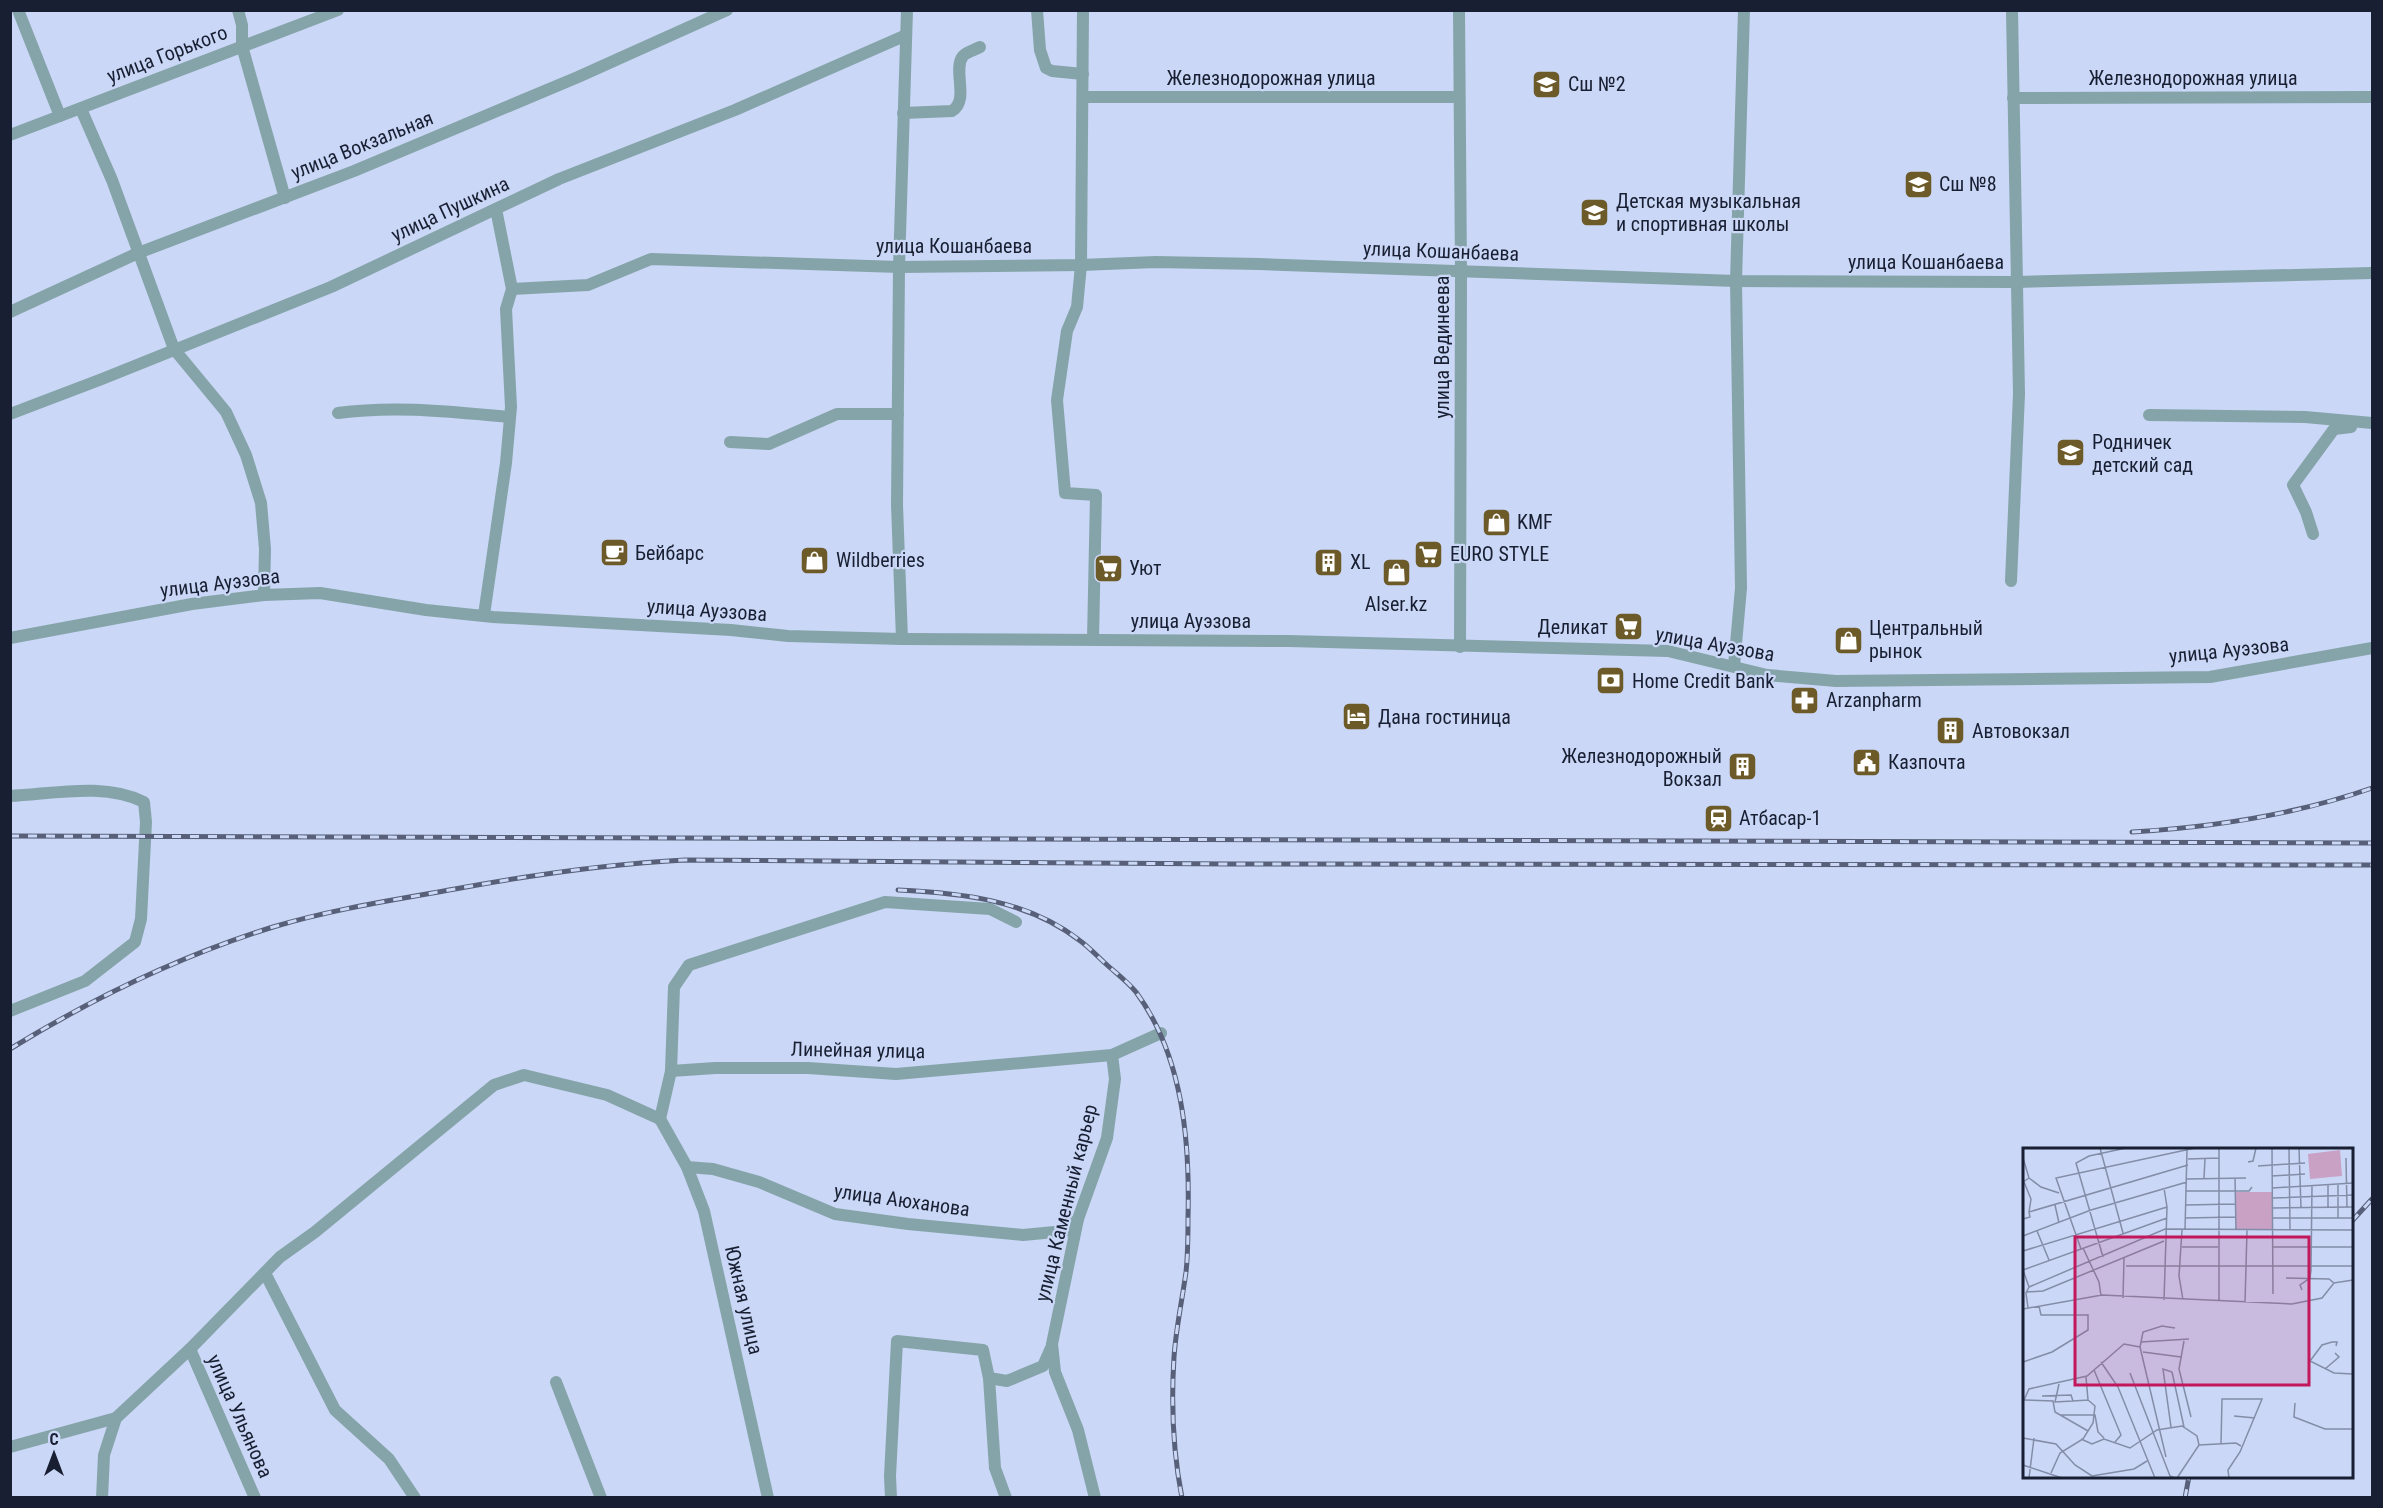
<svg xmlns="http://www.w3.org/2000/svg" width="2383" height="1508" viewBox="0 0 2383 1508" font-family="'Roboto Condensed',sans-serif">
	<style>
		.lines { fill: none; stroke-linecap: round; stroke-linejoin: round }
		.minor { stroke: #85a4a9; stroke-width: 12 }
		.rail-casing { stroke: #576078; stroke-width: 5 }
		.rail { stroke: #cad7f6; stroke-width: 3; stroke-dasharray: 9; stroke-linecap: butt }
		.labels { text-anchor: middle; dominant-baseline: central; stroke-width: 4.5; stroke-linejoin: round; paint-order: stroke }
		.street-label { font-size: 20px; fill: #181f32; stroke: #cad7f6 }
		.poi-label { font-size: 20px; fill: #181f32; stroke: #cad7f6; text-anchor: start }
		.inset-road { fill: none; stroke: #838da8; stroke-width: 1.5 }
		.view { fill: #c2185b; fill-opacity: 0.15; stroke: #c2185b; stroke-width: 3 }
		.inset-edge { fill: none; stroke: #181f32; stroke-width: 3 }
	</style>
	<rect width="100%" height="100%" fill="#cad7f6"/>
	<g class="lines">
		<g class="minor">
			<path d="M18 10 60 116"/>
			<path d="M238 10 242 25V46L285 198"/>
			<path d="M1037 10 1040 50 1046 68 1052 71 1083 74"/>
			<path d="M1083 10 1081 265 1077 307 1067 331 1057 400 1065 493 1096 495 1093 640"/>
			<path d="M1459 10 1461 272 1460 647"/>
			<path d="M1083 97H1459"/>
			<path d="M2013 98 2372 97"/>
			<path d="M81 109 112 180 174 349 226 412 246 455 261 503 265 549 264 595"/>
			<path d="M903 113 952 111C970 100 952 69 963 56 966 52 975 50 980 47"/>
			<path d="M10 135 338 10"/>
			<path d="M512 289 588 285 651 259 899 267 1081 265 1156 262 1259 264 1736 281 2016 282 2372 273"/>
			<path d="M10 312 138 253 354 171 578 77 727 10"/>
			<path d="M338 413C396 405 453 412 510 417"/>
			<path d="M10 414 102 379 331 287 559 179 735 110 904 36"/>
			<path d="M2149 415 2305 417 2372 423"/>
			<path d="M730 442 769 444 837 414H898"/>
			<path d="M2313 534 2306 512 2293 485 2334 429 2351 427"/>
			<path d="M2011 581 2019 394 2012 10"/>
			<path d="M484 615 506 463 511 407 506 309 512 289 496 209"/>
			<path d="M10 638 192 604 264 595 320 593 426 610 493 617 731 630 788 636 902 639 1289 641 1668 651 1767 675 1836 681 2210 677 2372 648"/>
			<path d="M902 639 897 505 899 267 907 10"/>
			<path d="M1734 666 1741 588 1736 281 1744 10"/>
			<path d="M10 796C53 794 104 782 144 802L146 822 141 919 135 942 85 981 10 1011"/>
			<path d="M671 1071 674 987 689 965 885 902 990 909 1016 922"/>
			<path d="M660 1119 671 1071 715 1068H808L896 1074 1112 1055 1161 1033"/>
			<path d="M660 1119 687 1167 704 1211 768 1498"/>
			<path d="M687 1167 713 1169 759 1182 835 1214 908 1224 1023 1235 1065 1231 1078 1219"/>
			<path d="M265 1273 335 1410 389 1459 415 1498"/>
			<path d="M190 1349 255 1498"/>
			<path d="M989 1378 1007 1381 1043 1366 1051 1348"/>
			<path d="M556 1382 601 1498"/>
			<path d="M10 1447 116 1418 190 1349 280 1257 315 1232 494 1085 524 1075 607 1095 660 1119"/>
			<path d="M102 1498 104 1455 116 1418"/>
			<path d="M891 1498 890 1476 897 1341 983 1350 989 1378 995 1468 1006 1498"/>
			<path d="M1095 1498 1078 1430 1055 1372 1052 1344 1078 1219 1107 1138 1115 1079 1112 1055"/>
		</g>
		<defs>
			<g id="rail">
				<path d="M2132 832C2214 827 2295 815 2372 788"/>
				<path d="M10 836 2372 843"/>
				<path d="M898 890C962 893 1027 900 1079 940 1089 947 1097 956 1106 964 1116 973 1128 982 1136 992 1183 1056 1190 1141 1188 1218 1188 1235 1188 1254 1186 1272 1182 1301 1176 1328 1174 1357 1171 1404 1173 1452 1182 1498"/>
				<path d="M10 1049C93 998 180 956 273 927 333 909 394 900 455 889 531 875 607 864 685 860L1231 864 2372 865"/>
				<path d="M2352 1221 2372 1199"/>
				<path d="M2185 1498 2189 1476"/>
			</g>
		</defs>
		<use href="#rail" class="rail-casing"/>
		<use href="#rail" class="rail"/>
	</g>
	<defs>
		<symbol id="school-square" viewBox="-11 -11 22 22"><rect x="-9" y="-9" width="18" height="18" rx="4" fill="#6d5a29" stroke="#cad7f6"/><path d="M0-5L7-2L0 1L-7-2ZM-4 1L0 2.5L4 1V4Q0 6-4 4Z" fill="#fff"/></symbol>
		<symbol id="shop-square" viewBox="-11 -11 22 22"><rect x="-9" y="-9" width="18" height="18" rx="4" fill="#6d5a29" stroke="#cad7f6"/><path d="M-5-2.5h2.3a2.7 3.5 0 0 1 5.4 0H5L5.5 6h-11ZM-1.5-2.5h3a1.5 2.3 0 0 0-3 0Z" fill="#fff"/></symbol>
		<symbol id="cafe-square" viewBox="-11 -11 22 22"><rect x="-9" y="-9" width="18" height="18" rx="4" fill="#6d5a29" stroke="#cad7f6"/><path d="M-5.5-4.5H6V0H3Q3 3.5 0 3.5H-2.5Q-5.5 3.5-5.5 0ZM3-3.2v2h1.7v-2ZM-6 4.5H4V6H-6Z" fill="#fff"/></symbol>
		<symbol id="supermarket-square" viewBox="-11 -11 22 22"><rect x="-9" y="-9" width="18" height="18" rx="4" fill="#6d5a29" stroke="#cad7f6"/><path d="M-6-5.5h2.5l.6 2H6L4.5 2H-2.5L-4.4-4H-6ZM-1.5 3.2a1.3 1.3 0 1 0 .1 0ZM3 3.2a1.3 1.3 0 1 0 .1 0Z" fill="#fff"/></symbol>
		<symbol id="building-square" viewBox="-11 -11 22 22"><rect x="-9" y="-9" width="18" height="18" rx="4" fill="#6d5a29" stroke="#cad7f6"/><path d="M-4-6H4V6H1V3H-1V6H-4ZM-2.5-4.3h1.7v1.8h-1.7ZM.8-4.3h1.7v1.8H.8ZM-2.5-1h1.7V.8h-1.7ZM.8-1h1.7V.8H.8Z" fill="#fff"/></symbol>
		<symbol id="bank-square" viewBox="-11 -11 22 22"><rect x="-9" y="-9" width="18" height="18" rx="4" fill="#6d5a29" stroke="#cad7f6"/><path d="M-6-4H6V4H-6ZM0-2.3a2.3 2.3 0 1 0 0 4.6a2.3 2.3 0 1 0 0-4.6Z" fill="#fff"/></symbol>
		<symbol id="pharmacy-square" viewBox="-11 -11 22 22"><rect x="-9" y="-9" width="18" height="18" rx="4" fill="#6d5a29" stroke="#cad7f6"/><path d="M-2-6h4v4h4v4h-4v4h-4v-4h-4v-4h4Z" fill="#fff"/></symbol>
		<symbol id="hotel-square" viewBox="-11 -11 22 22"><rect x="-9" y="-9" width="18" height="18" rx="4" fill="#6d5a29" stroke="#cad7f6"/><path d="M-6-4.5h1.5V1H6V5H4.5V3h-9V5H-6ZM-4 0a1.8 1.8 0 1 1 3.6 0ZM.5 0V-2.5h3Q6-2.5 6 0Z" fill="#fff"/></symbol>
		<symbol id="civic-square" viewBox="-11 -11 22 22"><rect x="-9" y="-9" width="18" height="18" rx="4" fill="#6d5a29" stroke="#cad7f6"/><path d="M-.6-6.5H3V-4.5H.6V-3L4-1V1h2V6H-6V1h2V-1L-.6-3ZM-1.2 2.5V6h2.4V2.5Z" fill="#fff"/></symbol>
		<symbol id="station-square" viewBox="-11 -11 22 22"><rect x="-9" y="-9" width="18" height="18" rx="4" fill="#6d5a29" stroke="#cad7f6"/><path d="M-3-6H3Q5-6 5-4V2Q5 4 3 4L4.5 6H3L1.5 4h-3L-3 6H-4.5L-3 4Q-5 4-5 2V-4Q-5-6-3-6ZM-3.5-4v3h7v-3ZM-3.5 1v1.5H-2V1ZM2 1v1.5H3.5V1Z" fill="#fff"/></symbol>
	</defs>
	<g fill-rule="evenodd">
		<use href="#school-square" x="1530" y="68" width="33" height="33"/>
		<use href="#school-square" x="1902" y="168" width="33" height="33"/>
		<use href="#school-square" x="1578" y="196" width="33" height="33"/>
		<use href="#school-square" x="2054" y="436" width="33" height="33"/>
		<use href="#shop-square" x="1480" y="506" width="33" height="33"/>
		<use href="#cafe-square" x="598" y="536" width="33" height="33"/>
		<use href="#supermarket-square" x="1412" y="538" width="33" height="33"/>
		<use href="#shop-square" x="798" y="544" width="33" height="33"/>
		<use href="#building-square" x="1312" y="546" width="33" height="33"/>
		<use href="#supermarket-square" x="1092" y="552" width="33" height="33"/>
		<use href="#shop-square" x="1380" y="556" width="33" height="33"/>
		<use href="#supermarket-square" x="1612" y="610" width="33" height="33"/>
		<use href="#shop-square" x="1832" y="624" width="33" height="33"/>
		<use href="#bank-square" x="1594" y="664" width="33" height="33"/>
		<use href="#pharmacy-square" x="1788" y="684" width="33" height="33"/>
		<use href="#hotel-square" x="1340" y="700" width="33" height="33"/>
		<use href="#building-square" x="1934" y="714" width="33" height="33"/>
		<use href="#civic-square" x="1850" y="746" width="33" height="33"/>
		<use href="#building-square" x="1726" y="750" width="33" height="33"/>
		<use href="#station-square" x="1702" y="802" width="33" height="33"/>
	</g>
	<g class="labels">
		<g class="street-label">
			<text transform="translate(167 54) rotate(-21)">улица Горького</text>
			<text x="1271" y="78">Железнодорожная улица</text>
			<text x="2193" y="78">Железнодорожная улица</text>
			<text transform="translate(362 145) rotate(-22)">улица Вокзальная</text>
			<text transform="translate(450 209) rotate(-25)">улица Пушкина</text>
			<text x="954" y="246">улица Кошанбаева</text>
			<text transform="translate(1441 251) rotate(2)">улица Кошанбаева</text>
			<text x="1926" y="262">улица Кошанбаева</text>
			<text transform="translate(1442 347) rotate(-90)">улица Вединеева</text>
			<text transform="translate(220 583) rotate(-7)">улица Ауэзова</text>
			<text transform="translate(707 610) rotate(4)">улица Ауэзова</text>
			<text x="1191" y="621">улица Ауэзова</text>
			<text transform="translate(1715 644) rotate(10)">улица Ауэзова</text>
			<text transform="translate(2229 650) rotate(-6)">улица Ауэзова</text>
			<text transform="translate(858 1050) rotate(1)">Линейная улица</text>
			<text transform="translate(902 1200) rotate(8)">улица Аюханова</text>
			<text transform="translate(1066 1203) rotate(-76)">улица Каменный карьер</text>
			<text transform="translate(744 1300) rotate(77)">Южная улица</text>
			<text transform="translate(240 1416) rotate(66)">улица Ульянова</text>
		</g>
		<g class="poi-label">
			<text x="1568" y="84">Сш №2</text>
			<text x="1939" y="184">Сш №8</text>
			<text x="1616" y="201">Детская музыкальная<tspan x="1616" dy="23">и спортивная школы</tspan></text>
			<text x="2092" y="442">Родничек<tspan x="2092" dy="23">детский сад</tspan></text>
			<text x="1517" y="522">KMF</text>
			<text x="635" y="553">Бейбарс</text>
			<text x="1450" y="554">EURO STYLE</text>
			<text x="836" y="560">Wildberries</text>
			<text x="1350" y="562">XL</text>
			<text x="1129" y="568">Уют</text>
			<text x="1396" y="604" text-anchor="middle">Alser.kz</text>
			<text x="1608" y="627" text-anchor="end">Деликат</text>
			<text x="1869" y="628">Центральный<tspan x="1869" dy="23">рынок</tspan></text>
			<text x="1632" y="681">Home Credit Bank</text>
			<text x="1826" y="700">Arzanpharm</text>
			<text x="1378" y="717">Дана гостиница</text>
			<text x="1972" y="731">Автовокзал</text>
			<text x="1722" y="756" text-anchor="end">Железнодорожный<tspan x="1722" dy="23">Вокзал</tspan></text>
			<text x="1888" y="762">Казпочта</text>
			<text x="1739" y="818">Атбасар-1</text>
		</g>
	</g>
	<g transform="translate(2023 1148)">
		<rect width="330" height="330" fill="#cad7f6"/>
		<path d="M317 2 319 28 287 31 285 6ZM213 44H249V81L213 82Z" fill="#c8a1c5"/>
		<path class="inset-road" d="M77 0 100 85M249 0 250 146M266 0 267 82M276 0 278 60M0 10 6 30 0 34M323 10 324 60M165 11 196 10M225 14 230 13 233 0M235 18 282 15M249 28 282 26M6 30 18 39 36 45M181 30 182 11M212 30 213 82M164 31 223 30M1 34 8 51 6 64M315 36V70M141 40 144 59 141 152M249 40 330 35M163 43H226L229 39M250 50 330 47M32 57 36 75M163 57 213 56M250 60 330 59M305 60V37M163 70 213 69M250 70H330M0 71 7 69 6 64 165 17M159 82 156 128 160 152M162 82 164 2M14 83 26 112M0 88 68 62 164 34M159 99H195M250 99H330M60 100 76 134 78 148M58 101 33 30 172 0M0 103 144 59M80 109 53 15 66 8 103 0M103 118H330M0 122 144 70M0 122 6 139 3 145 5 160M263 130 306 131 311 135 330 132M6 139 142 81 330 82M279 142 277 137 287 130 288 122 289 38M3 144 20 143 141 93M100 150 101 110M196 153V0M222 155 224 82M0 161 79 147 269 156 299 150 311 135M161 193 156 221 168 269M118 194 120 184 139 178 152 180M313 198 314 194H309L299 197 287 213 311 225 330 226M117 199 143 309M117 199 118 194 166 191M120 204 158 209M0 214 29 204 65 182V167H18L16 158M78 214 95 239 132 330M302 221 316 209 312 205M71 222 98 287 92 294M149 224 161 279M107 225 147 328 152 330M36 236 32 254 50 253M19 248 48 247 50 253 65 252M0 252 30 253 32 264 65 283M1 252 6 241 64 228 101 196 117 199M272 255 271 269 302 281H330M38 267H72L75 284 81 290M211 268 232 270M148 279 140 221 149 224M0 290 33 296 52 317 69 328 111 321 124 313M58 291 69 296 81 291 107 300 134 282 159 278 174 288 176 297M198 296 199 251H239L217 304 205 322 206 330M0 317 39 330M28 325 37 305 60 291 70 275 72 258 65 252 63 229M6 330 11 290M154 330 176 297 213 295 218 298"/>
		<path class="view" d="M52 89H286V237H52Z"/>
		<rect width="330" height="330" class="inset-edge"/>
	</g>
	<rect width="2383" height="1508" fill="none" stroke="#181f32" stroke-width="24"/>
	<g transform="translate(54 1454)" stroke="#cad7f6" stroke-width="4.5" paint-order="stroke">
	<path d="M0-4.5L10 22L0 15L-10 22Z" fill="#181f32"/>
	<text y="-9" font-size="16" font-weight="bold" text-anchor="middle" fill="#181f32">С</text>
	</g>
</svg>
